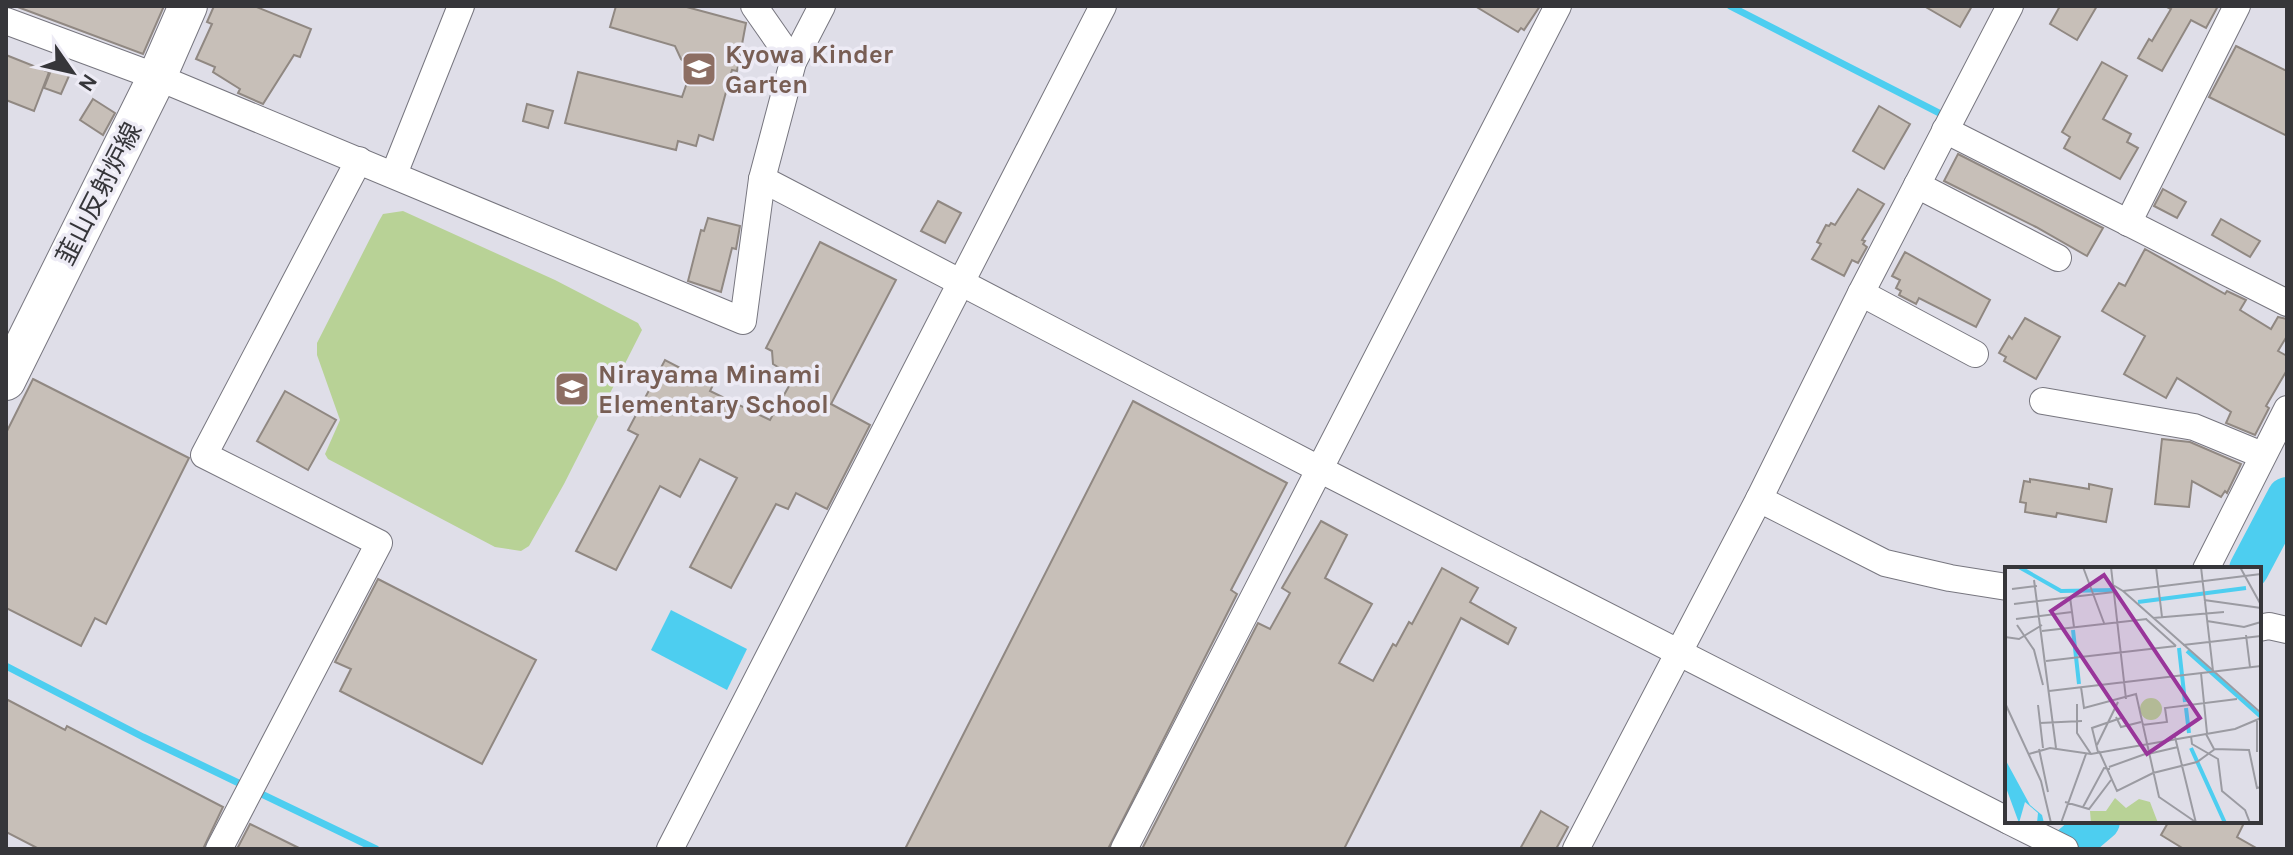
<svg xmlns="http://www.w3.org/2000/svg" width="2293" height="855" viewBox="0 0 2293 855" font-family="Karla,'Noto Sans JP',sans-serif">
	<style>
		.green { fill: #b8d296 }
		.water { fill: #4dcef0 }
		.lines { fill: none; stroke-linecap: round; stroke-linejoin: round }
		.stream { stroke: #4dcef0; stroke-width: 7 }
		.river { stroke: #4dcef0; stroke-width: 40 }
		.building { fill: #c7bfb8; stroke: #908882; stroke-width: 2 }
		.minor-casing { stroke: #77767f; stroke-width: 28 }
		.secondary-casing { stroke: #77767f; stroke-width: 40 }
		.minor { stroke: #fff; stroke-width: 26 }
		.secondary { stroke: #fff; stroke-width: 38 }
		.labels { text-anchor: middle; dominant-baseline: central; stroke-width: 7; stroke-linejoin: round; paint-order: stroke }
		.education-label { font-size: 26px; font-weight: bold; fill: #785e54; stroke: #edebf5; text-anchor: start }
		.street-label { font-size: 26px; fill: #36363a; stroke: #edebf5 }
		.inset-river { fill: none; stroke: #4dcef0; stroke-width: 4 }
		.inset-road { fill: none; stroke: #9b9ba2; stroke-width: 2 }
		.view { fill: #99359a; fill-opacity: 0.15; stroke: #99359a; stroke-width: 4 }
		.inset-edge { fill: none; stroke: #36363a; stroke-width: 4 }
	</style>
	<rect width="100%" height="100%" fill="#dfdee8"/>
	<path class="green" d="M403 211 555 280 638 323 642 330 564 484 529 546 521 551 495 547 328 459 325 454 340 420 317 355V343L379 221 383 214Z"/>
	<path class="water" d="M671 610 747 649 727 690 651 650Z"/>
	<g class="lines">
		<g class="stream">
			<path d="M1730 6 1945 116"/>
			<path d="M6 666 143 737 376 849"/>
		</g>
		<g class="river">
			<path d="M2249 569 2287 497"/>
			<path d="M2067 849 2100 821"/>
		</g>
	</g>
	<g class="building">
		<path d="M15 6H164L143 54Z"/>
		<path d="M214 6H254L311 29 300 57 294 55 263 104 238 93 240 89 213 72 215 67 196 59 212 24 207 22Z"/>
		<path d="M616 6H683L746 23 737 71 732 70 713 140 699 135 696 146 678 141 676 150 565 123 578 72 682 97 692 68 681 59 675 46 610 27Z"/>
		<path d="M1475 6H1540L1524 30 1521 28 1518 32Z"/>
		<path d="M1924 6H1972L1960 27Z"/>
		<path d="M2060 6H2097L2077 40 2050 24Z"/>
		<path d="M2165 6H2218L2206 28 2191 20 2162 71 2138 58 2149 39 2152 41 2171 9Z"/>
		<path d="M2236 46 2287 71V136L2209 97Z"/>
		<path d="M6 55 49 72 34 111 6 100Z"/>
		<path d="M2102 62 2127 76 2103 119 2131 134 2127 142 2138 148 2120 179 2064 148 2070 137 2062 132Z"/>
		<path d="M54 63 72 69 61 94 44 88Z"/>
		<path d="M93 99 115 113 103 135 80 120Z"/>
		<path d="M527 104 553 111 548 128 523 121Z"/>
		<path d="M1879 106 1910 124 1884 169 1853 151Z"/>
		<path d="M1958 154 2103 228 2087 256 2036 227 1944 181Z"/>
		<path d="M1858 189 1884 204 1862 240 1865 241 1863 244 1867 247 1858 263 1852 260 1844 276 1812 259 1821 244 1817 242 1826 225 1829 226 1831 223 1835 225Z"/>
		<path d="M2163 189 2186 202 2177 218 2154 206Z"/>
		<path d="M938 201 961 213 945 243 921 231Z"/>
		<path d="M708 218 740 226 736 249 732 248 721 292 688 281 701 230 704 231Z"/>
		<path d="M2221 219 2260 241 2250 257 2212 235Z"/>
		<path d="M820 242 896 280 831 404 870 425 827 509 796 493 788 509 776 504 731 588 690 567 737 478 700 459 680 497 660 486 616 570 576 551 638 435 628 430 665 360 713 385 710 391 770 420 794 377 773 364 772 351 766 348Z"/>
		<path d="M2145 249 2225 294 2227 291 2246 300 2240 310 2271 329 2278 317 2287 319V336L2278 351 2287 356V370L2266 406 2269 408 2255 435 2226 423 2231 412 2177 378 2166 398 2124 374 2145 336 2102 311 2119 283 2125 286Z"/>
		<path d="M1905 252 1990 300 1976 327 1919 298 1916 304 1899 295 1901 291 1896 288 1900 280 1892 276Z"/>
		<path d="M2025 318 2060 337 2036 379 2004 361 2006 357 1999 353 2009 336 2012 339Z"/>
		<path d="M33 379 189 458 106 624 95 618 81 646 6 608V433Z"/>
		<path d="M285 391 336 420 308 470 257 441Z"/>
		<path d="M1133 401 1287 483 1231 590 1237 594 1108 849H905Z"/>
		<path d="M2162 439 2190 442 2241 464 2227 493 2225 491 2221 497 2192 481 2189 507 2155 504Z"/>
		<path d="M2030 479 2089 489V484L2112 489 2106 522 2057 513 2056 517 2025 512 2026 503 2020 502 2024 481 2030 482Z"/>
		<path d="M1321 521 1347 535 1325 578 1372 604 1339 663 1373 681 1393 644 1396 646 1409 622 1412 624 1442 568 1478 588 1470 602 1516 628 1508 644 1461 618 1344 849H1142L1258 623 1270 629 1290 593 1282 588Z"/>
		<path d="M378 579 536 660 482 764 340 691 351 669 335 662Z"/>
		<path d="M6 699 65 730 67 726 223 807 203 849H39L6 832Z"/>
		<path d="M1541 811 1568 827 1556 849H1520Z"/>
		<path d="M2169 821H2245L2237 837 2258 849H2184L2161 835Z"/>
		<path d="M250 824 301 849H237Z"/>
	</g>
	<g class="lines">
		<defs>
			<g id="minor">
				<path d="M754 6 793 62"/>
				<path d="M6 21 157 77 743 321 762 179 793 62 822 6"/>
				<path d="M1945 130 2287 303"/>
				<path d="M394 174 461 6"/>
				<path d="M762 179 1319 469 2007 820"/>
				<path d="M1917 185 2058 258"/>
				<path d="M2128 223 2237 6"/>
				<path d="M1861 293 1975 354"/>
				<path d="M2043 401 2194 427 2262 455"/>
				<path d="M1759 499 1885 563 1950 578 2007 587"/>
				<path d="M2206 569 2287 409"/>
				<path d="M2259 628 2269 626 2287 630"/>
				<path d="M2009 821 2065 849"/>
				<path d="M219 849 379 543 204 455 359 160"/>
				<path d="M670 849 1103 6"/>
				<path d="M1124 849 1558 6"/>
				<path d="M1576 849 1759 499 1861 293 2010 6"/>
			</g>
			<path id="secondary" d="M6 381 157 77 188 6"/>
		</defs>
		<use href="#minor" class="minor-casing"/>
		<use href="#secondary" class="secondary-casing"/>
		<use href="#minor" class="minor"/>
		<use href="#secondary" class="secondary"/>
	</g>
	<defs>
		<symbol id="school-square" viewBox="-11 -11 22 22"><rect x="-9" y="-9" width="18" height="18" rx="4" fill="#8d6e63" stroke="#edebf5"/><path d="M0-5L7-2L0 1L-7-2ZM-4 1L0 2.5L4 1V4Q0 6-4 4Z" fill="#fff"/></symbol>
	</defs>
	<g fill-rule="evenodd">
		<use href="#school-square" x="679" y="49" width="40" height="40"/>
		<use href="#school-square" x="552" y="369" width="40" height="40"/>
	</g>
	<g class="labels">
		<g class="education-label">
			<text x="725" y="54">Kyowa Kinder<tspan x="725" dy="30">Garten</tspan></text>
			<text x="598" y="374">Nirayama Minami<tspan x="598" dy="30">Elementary School</tspan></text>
		</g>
		<g class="street-label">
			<text transform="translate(99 194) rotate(-63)">韮山反射炉線</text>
		</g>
	</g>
	<g transform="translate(2005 567)">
		<rect width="256" height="256" fill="#dfdee8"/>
		<path d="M135 142a11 11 0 1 1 22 0a11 11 0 1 1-22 0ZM110 231 121 241 134 232 145 235 153 256H86L85 244H101Z" fill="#b8d296"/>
		<path d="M0 192 25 238 37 248 39 256H32L33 246 20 235 14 256 0 218Z" fill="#4dcef0"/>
		<path class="inset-river" d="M14 0 56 24 110 23M133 35 241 21M68 63 74 117M174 81 180 135M182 84 255 149M181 141 184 166M186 181 220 256"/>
		<path class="inset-road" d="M78 0 99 56M106 0 121 132M151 0 157 50M196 0 208 104M235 0 256 38M29 13 51 181M108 18 118 24 256 7M7 22 32 19M118 24 256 146M65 30 69 60M199 33 256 41M9 37 109 25M148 51 219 45M11 52 67 45M141 52 171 79M202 54 239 60 256 55M12 58 29 83 38 118M37 64 142 52M241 68 245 100M0 70 14 72 37 58M178 78 256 69M41 94 171 79M196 106 202 166M76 120 79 141 131 127 154 230 192 256M44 124 256 99M0 136 36 214 46 256M72 137V166L86 187M33 138 38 181M111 150 116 160 136 155M35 156 77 154M137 158 162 155 160 141 232 132M201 167 209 182 244 183 252 221 256 220M186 169 187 177 213 192 217 224 240 243 245 256M170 170 191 256M92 178 113 135M34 182 43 225M94 184 112 224 148 206 192 195 210 182M93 185 87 161 116 151M252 185V154M24 187 45 181 86 187 230 162 256 151M143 187 173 180M104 200 143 186M60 235 84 242 106 213M78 240 99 201 105 202M56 256 81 187"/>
		<path class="view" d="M99 8 195 151 142 187 46 44Z"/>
		<rect width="256" height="256" class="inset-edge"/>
	</g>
	<rect width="2293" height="855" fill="none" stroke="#36363a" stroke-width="16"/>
	<g transform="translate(72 72) rotate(124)" stroke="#edebf5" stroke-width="6" paint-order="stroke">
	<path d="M0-6L14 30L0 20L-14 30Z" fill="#36363a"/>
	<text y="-12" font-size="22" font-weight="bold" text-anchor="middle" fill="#36363a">N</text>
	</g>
</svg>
